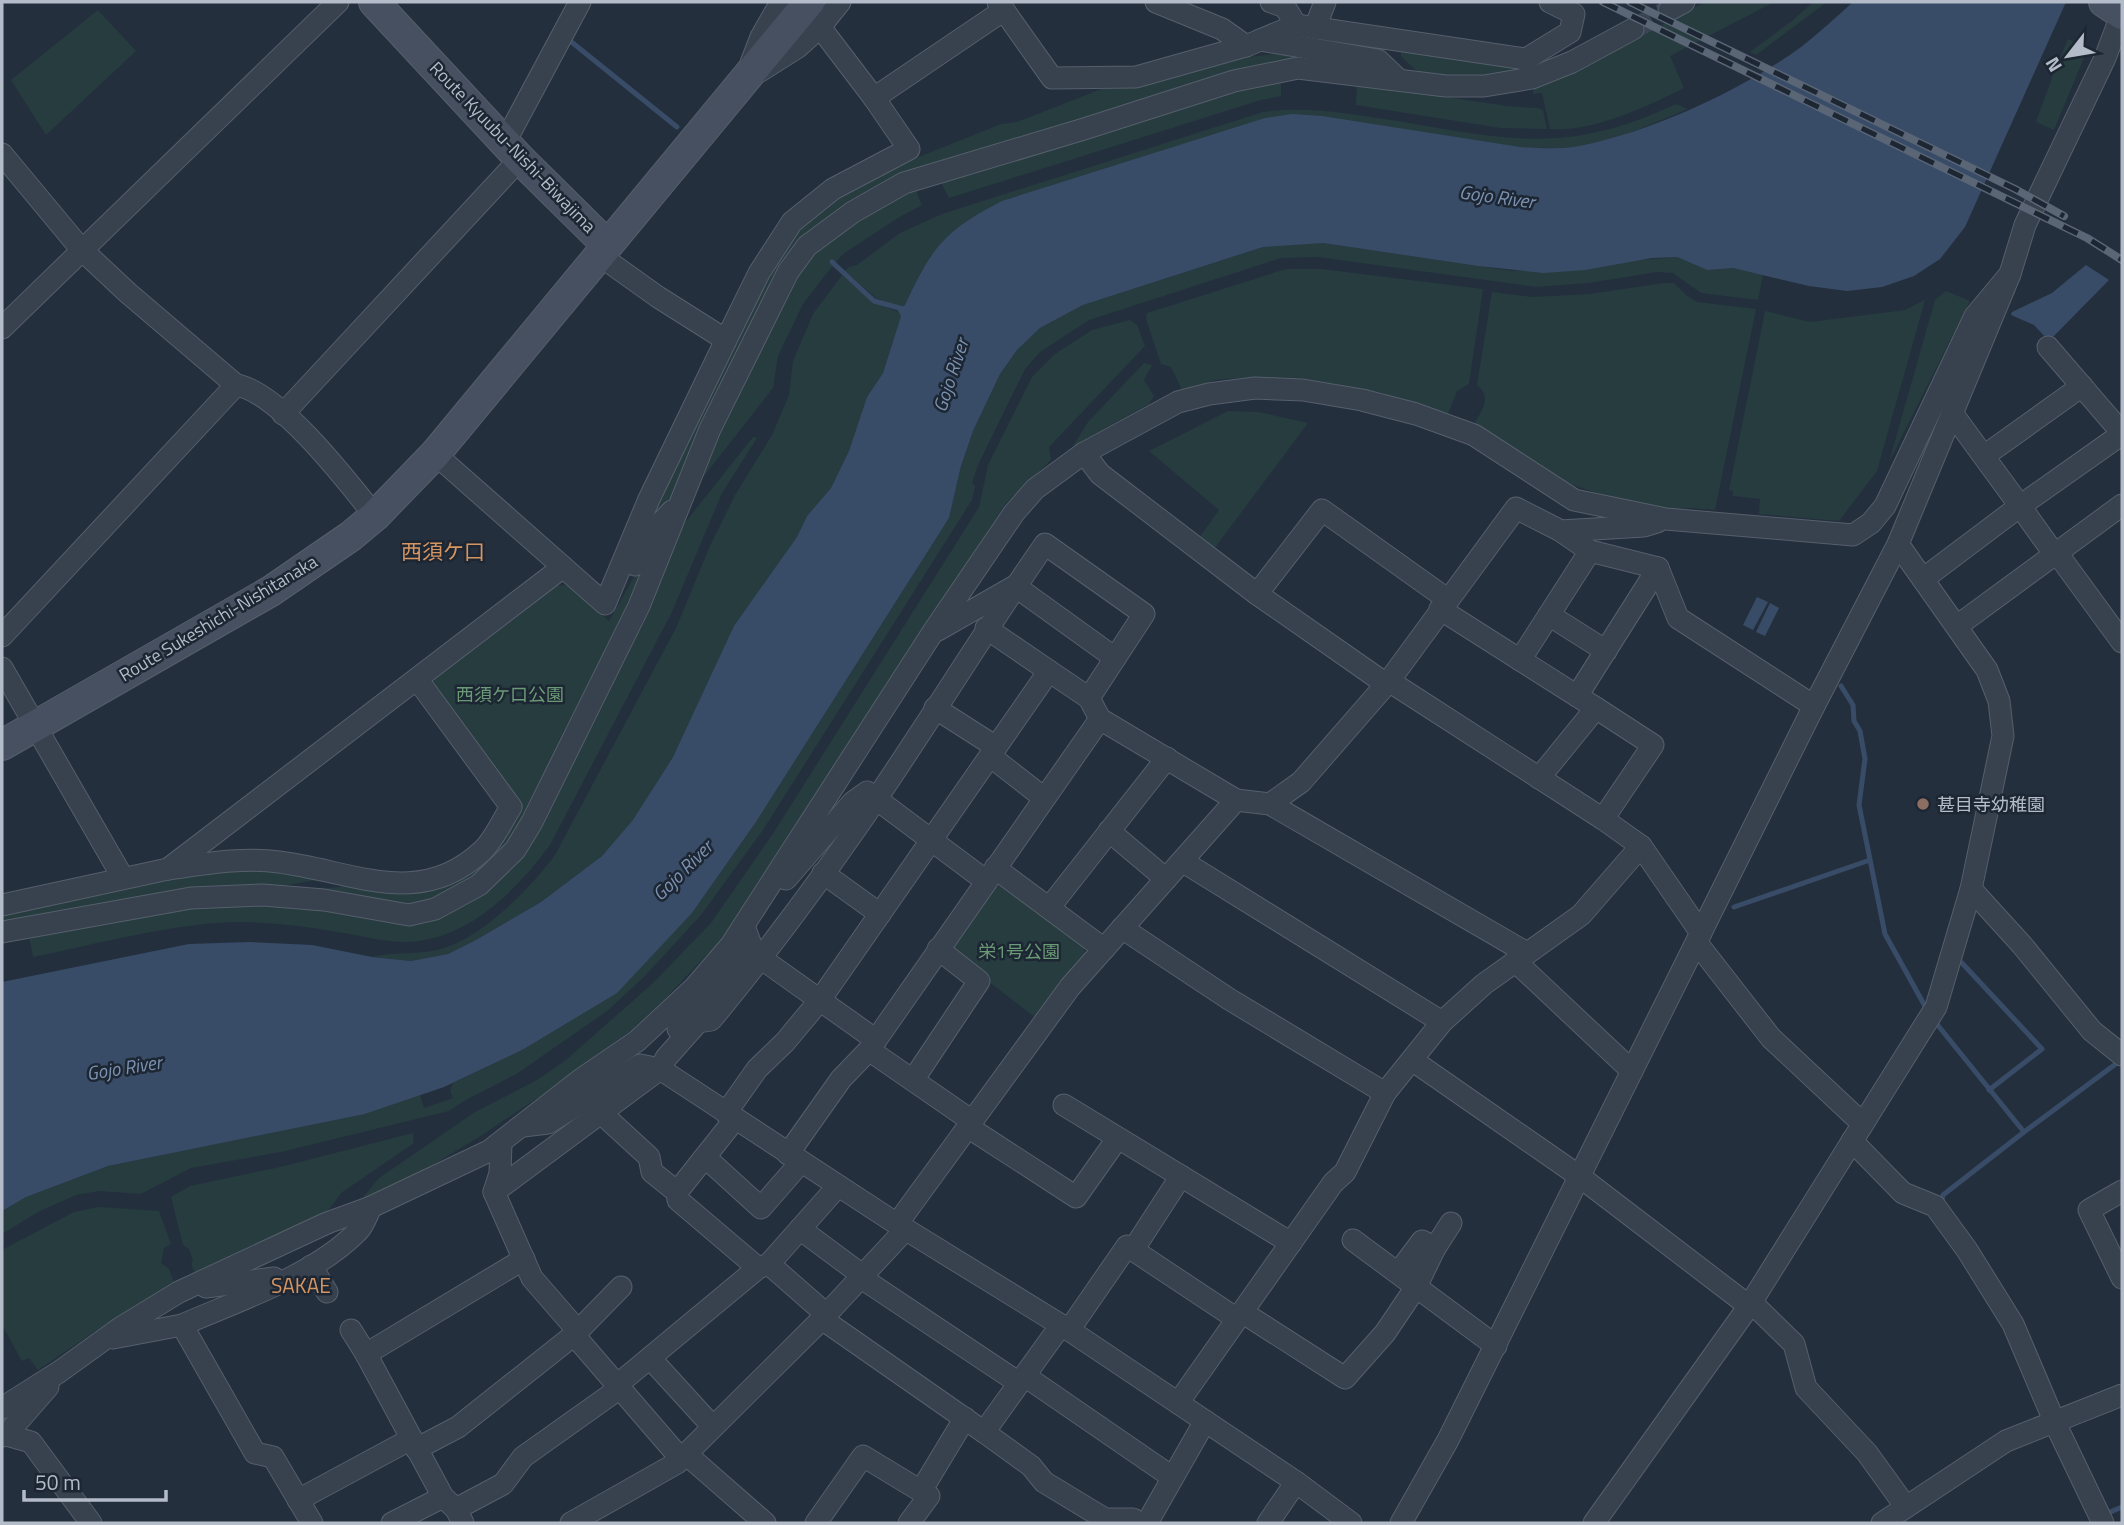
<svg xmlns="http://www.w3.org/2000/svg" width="2124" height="1525" font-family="'Titillium Web','Noto Sans JP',sans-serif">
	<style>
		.green { fill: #263c3f }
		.water { fill: #394c67 }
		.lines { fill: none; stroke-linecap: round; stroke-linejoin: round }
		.stream { stroke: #394c67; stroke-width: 5 }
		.minor-tunnel { stroke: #3a4453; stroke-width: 21; stroke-dasharray: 21 10; stroke-linecap: butt }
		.minor-casing { stroke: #565f6c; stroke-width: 23 }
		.secondary-casing { stroke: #565f6c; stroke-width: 32 }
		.minor { stroke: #38414e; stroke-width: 21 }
		.secondary { stroke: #465061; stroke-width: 30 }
		.rail-casing { stroke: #5a6575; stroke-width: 8 }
		.rail { stroke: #1d2633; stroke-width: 5; stroke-dasharray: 16; stroke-linecap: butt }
		.education-dot { fill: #8d6e63; stroke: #1d2633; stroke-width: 2.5 }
		.labels { text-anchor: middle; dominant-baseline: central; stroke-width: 5; stroke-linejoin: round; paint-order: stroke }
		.street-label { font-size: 18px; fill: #b4bcc9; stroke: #1d2633 }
		.park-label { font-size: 18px; fill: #6b9a76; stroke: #1d2633 }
		.poi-label { font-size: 18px; fill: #b4bcc9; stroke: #1d2633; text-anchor: start }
		.water-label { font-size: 19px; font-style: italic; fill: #7c92b1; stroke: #1d2633 }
		.quarter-label { font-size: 21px; fill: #d59563; stroke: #1d2633 }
	</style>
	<rect width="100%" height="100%" fill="#242f3e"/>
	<!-- green -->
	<g class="green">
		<path d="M1705 2H1774L1670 56 1684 88C1649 106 1590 133 1550 129L1542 93 1533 94V86L1557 80Z"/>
		<polygon points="1813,2 1827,2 1756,55 1750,52 1793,20"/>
		<polygon points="98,10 136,51 46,135 11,80"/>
		<polygon points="2068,39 2088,48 2054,130 2036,122 2054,72"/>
		<path d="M1401 51 1525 69C1498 75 1442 87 1417 71 1412 67 1406 61 1401 56Z"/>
		<polygon points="1282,53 1298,60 934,169 801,242 674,497 646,529 769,271 797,228 833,196 896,166 1001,124 1017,122 1114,84 1139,87 1225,60"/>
		<polygon points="1281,77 1281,96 1261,100 949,198 940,181"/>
		<polygon points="1357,83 1506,106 1538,108 1543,110 1547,129 1500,128 1356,105"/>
		<path d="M1676 104 1688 109C1653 123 1617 141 1580 146 1560 149 1540 148 1520 147L922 270 905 305 899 307 876 298 845 271 849 267 857 265 900 233 942 214 1263 112C1305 106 1344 113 1385 119 1438 127 1500 142 1554 138 1597 136 1637 122 1676 104Z"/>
		<polygon points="915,188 922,205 898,218 843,254 826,274 803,304 778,356 773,388 690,494 786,292 807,263 835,233"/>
		<polygon points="1296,243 1323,243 1512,271 1677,257 1707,270 1733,268 1763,275 1758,300 1701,293 1673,273 1657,272 1589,283 1536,287 1318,257 1281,258 1089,320 1040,352 1025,369 978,465 972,483 975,486 972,500 763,830 701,915 644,977 607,1011 518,1073 464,1101 449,1111 281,1152 191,1168 141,1194 99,1191 76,1195 38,1212 2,1234 2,1211 25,1197 108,1166 365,1114 420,1095 424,1108 453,1098 450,1091 453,1083 522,1050 692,913 756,822 949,518 961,466 973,431 1000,374 1017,350 1040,328 1083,305 1263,247"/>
		<polygon points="1286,269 1321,269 1483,289 1469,384 1457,391 1447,416 1383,393 1301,378 1253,377 1216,380 1182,390 1171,367 1161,364 1146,319 1147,313"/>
		<path d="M842 275 874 303 899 312 901 316 883 373 867 397 849 451 831 488 807 516 797 537 703 694 673 757 633 821 602 856 541 902 476 940 448 954 411 961 372 957C396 951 423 956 447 947 487 933 530 888 555 855L676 628 709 548 735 495 772 435 789 395 793 361 813 314Z"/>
		<path d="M1664 283H1674L1686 295 1697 302 1756 309 1715 510 1690 508 1666 510 1618 500 1561 481 1473 425C1481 412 1493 397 1477 385L1492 292 1533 297 1589 294Z"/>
		<polygon points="1946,291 1970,301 1889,462 1935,300"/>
		<polygon points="1925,300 1877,471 1839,521 1759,514 1760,499 1733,496 1733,491 1729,490 1765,311 1810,322 1905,310"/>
		<polygon points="1130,320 1137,325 1145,346 1049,447 1051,460 1006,503 879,697 749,903 718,943 664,1000 630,1031 545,1093 479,1137 421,1172 359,1202 379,1178 475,1112 537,1080 566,1060 653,983 711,923 774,832 979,507 988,465 1032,377 1055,354 1092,330"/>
		<polygon points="1144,363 1152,365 1144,380 1154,396 1149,404 1073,446 1088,422"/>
		<polygon points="1228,411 1259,412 1308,423 1211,553 1196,542 1219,510 1149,451"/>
		<path d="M753 437 757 438 722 493 672 612 550 845C516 891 467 941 405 942 383 942 359 935 337 932 306 926 274 923 242 922 177 922 98 944 33 957L29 936 186 907 256 902 311 906 408 922 517 857 676 534Z"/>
		<polygon points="667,522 529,817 505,849 474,878 445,897 409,907 303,891 356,885 392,892 502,839 521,809 432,689 434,677 554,586 567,585 609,621 661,529"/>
		<polygon points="251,869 338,876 260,890 2,926 2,910 162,880"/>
		<polygon points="1003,886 1084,947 1085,956 1036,1018 954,955 952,946 992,887"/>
		<polygon points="413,1133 414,1143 341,1193 325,1215 196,1275 191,1264 193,1260 189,1249 183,1245 171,1197 190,1186 280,1167"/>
		<polygon points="99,1207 159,1211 171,1244 164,1248 161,1263 169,1269 175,1285 103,1326 38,1370 29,1358 22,1361 2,1325 2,1250 74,1212"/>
	</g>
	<!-- water -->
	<g class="water">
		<path d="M1853 2H2066L1965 227 1940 259 1914 276 1882 287 1847 291 1809 286 1733 268 1707 270 1677 257 1652 258 1585 270 1544 273 1478 266 1323 243 1263 247 1083 305 1040 328 1017 350 1000 374 973 431 961 466 949 518 756 822 692 913 617 993 522 1050 444 1087 365 1114 108 1166 26 1197 2 1211V982L189 944 250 942 312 945 372 957 411 961 448 954 476 940 541 902 602 856 633 820 673 757 734 626 797 537 807 516 831 488 849 451 867 397 883 373 901 316 897 309 905 305C932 247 944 231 1002 201L1265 118 1292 114 1322 116 1520 147C1541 148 1563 150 1584 145 1653 131 1744 89 1801 47 1819 33 1836 17 1853 2Z"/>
		<polygon points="2086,265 2109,280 2049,341 2034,325 2011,315 2012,312 2052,293"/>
		<polygon points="1757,597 1768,602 1753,630 1743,625"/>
		<polygon points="1770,603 1779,608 1765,636 1756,632"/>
	</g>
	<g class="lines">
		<!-- stream -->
		<g class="stream">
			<polyline points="569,40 677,127"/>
			<polyline points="832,262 874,301 903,309"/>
			<polyline points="1841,686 1853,705 1854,721 1860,731 1865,759 1859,805 1885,934 1926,1008"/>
			<polyline points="1734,907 1870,860"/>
			<polyline points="1962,963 2042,1049 1989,1090"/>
			<polyline points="1936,1023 2024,1132 2117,1063"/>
			<polyline points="1942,1200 1943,1195 2024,1132"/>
			<polyline points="2108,1513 2122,1507"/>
		</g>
		<!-- minor-tunnel -->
		<polyline class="minor-tunnel" points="1633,29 1669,10"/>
		<defs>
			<g id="minor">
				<polyline points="998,2 1052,78 1136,77 1246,46 1296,25 1526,59 1570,32 1574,14 1550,2"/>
				<polyline points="1156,2 1222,29 1246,46"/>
				<polyline points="1271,2 1285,7 1296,25"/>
				<polyline points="1669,10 1684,2"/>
				<polyline points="820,27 840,2"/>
				<polyline points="1315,28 1325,2"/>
				<polyline points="1260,40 1378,60 1399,80"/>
				<polyline points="751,63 761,37 781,2"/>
				<polyline points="874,98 1004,10"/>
				<polyline points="505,142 580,2"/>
				<path d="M2 154 81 249 128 293 236 385C278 391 348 482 375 516"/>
				<polyline points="599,255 658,297 726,340"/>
				<polyline points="2,328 338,2"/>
				<polyline points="2048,347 2122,433"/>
				<polyline points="1952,413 2020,506 2122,434"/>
				<polyline points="283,414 520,159"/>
				<polyline points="1084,453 1100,474 1257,594 1386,684"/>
				<polyline points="435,454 605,604 649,499 726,340 759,273 792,222 833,189 909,149 874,98 820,27 798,47 760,71"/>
				<polyline points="1984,456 2082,386"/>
				<polyline points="1561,531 1644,526 1657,522"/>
				<polyline points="2057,553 2122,642"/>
				<polyline points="635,565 652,532 672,511"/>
				<polyline points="1658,568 1678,618 1814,706"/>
				<polyline points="1923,579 2020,506 2055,555"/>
				<polyline points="1257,594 1322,510 1447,599"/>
				<polyline points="1440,609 1596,708"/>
				<polyline points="1549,615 1606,651"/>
				<polyline points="1957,626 2122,505"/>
				<polyline points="986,628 1049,671"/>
				<polyline points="938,630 1015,586 1115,658"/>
				<polyline points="2,636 236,385"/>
				<polyline points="1520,660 1590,551"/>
				<polyline points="2,668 123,878"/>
				<polyline points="1389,681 1603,819 1641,846 1701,933"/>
				<polyline points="1577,696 1658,568"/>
				<polyline points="935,708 996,747"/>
				<polyline points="990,756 1044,798"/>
				<polyline points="1539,778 1596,708 1653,745 1603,819"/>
				<polyline points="1270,804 1301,782 1389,681 1516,508 1561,531 1590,551 1658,568"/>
				<polyline points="1109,831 1166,879"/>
				<polyline points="1182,861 1442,1022"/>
				<polyline points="995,868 1104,949"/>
				<path d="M168 869C205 864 242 857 279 862 352 871 419 910 482 851 494 840 502 821 511 807L417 679"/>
				<polyline points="823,873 880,914"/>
				<polyline points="786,879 853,802 867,792 986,881"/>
				<polyline points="1971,889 2022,945 2092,1031 2122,1055"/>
				<polyline points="2,905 168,869 563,567"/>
				<polyline points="1049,908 1167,758"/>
				<polyline points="1122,928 1229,999 1385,1093"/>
				<polyline points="2,932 191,898 263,895 324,900 409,915 435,909 479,885 515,850 532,822 639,606 710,429 788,272 807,246 853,212 904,183 1084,129 1234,81 1298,68 1446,86 1484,86 1532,78 1572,62 1633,29"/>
				<polyline points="1697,943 1771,1038 1863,1124"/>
				<polyline points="762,959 876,1040"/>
				<polyline points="1515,961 1632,1071"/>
				<polyline points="678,1029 751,945 744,926"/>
				<polyline points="869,1050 972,1121"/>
				<polyline points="1412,1060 1579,1176 1749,1306"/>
				<polyline points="913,1080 979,981 938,949"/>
				<polyline points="1064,1105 1291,1243"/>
				<polyline points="601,1113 649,1157 652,1172 677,1192"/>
				<polyline points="726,1113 757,1069 785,1042 820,1000 1049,671 1089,698 1100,719 1236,800 1270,804 1527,953"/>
				<polyline points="735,1119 677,1192 678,1200 758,1268"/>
				<polyline points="523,1126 548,1123 640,1065 660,1069 897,1224 1069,1330 1296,1482 1351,1523"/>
				<polyline points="968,1127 1076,1197 1117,1139"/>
				<polyline points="1852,1141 1903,1193 1935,1206 1967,1250 2013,1324 2055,1423 2103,1523"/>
				<polyline points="501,1143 500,1173 494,1192 532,1278 578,1331"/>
				<polyline points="788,1154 841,1079 869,1050 1100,719"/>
				<polyline points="705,1157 761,1208 801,1162"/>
				<polyline points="2122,1191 2089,1210 2122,1278"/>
				<path d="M494 1192 660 1069 666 1058 698 1022 711 1020C770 949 825 874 877 798 934 714 987 627 1045 544L1144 614 1089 698"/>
				<polyline points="897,1224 1070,987 1236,800"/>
				<polyline points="800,1229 862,1275"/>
				<polyline points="1353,1240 1496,1346"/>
				<polyline points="1133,1250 1181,1176"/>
				<polyline points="769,1264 826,1314"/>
				<polyline points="311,1266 327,1292"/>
				<polyline points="1398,1273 1422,1241 1435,1248"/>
				<polyline points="860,1277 1019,1383"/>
				<polyline points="206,1287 274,1278"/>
				<polyline points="1751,1302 1794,1344 1806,1388 1867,1453 1906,1507"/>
				<polyline points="1242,1312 1345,1378 1385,1333 1416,1287 1435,1248 1451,1223"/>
				<polyline points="822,1319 984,1432 1061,1325"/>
				<path d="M182 1325C239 1300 314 1276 358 1231 364 1225 367 1215 371 1207"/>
				<polyline points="351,1330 366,1354 443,1497 456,1509 463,1523"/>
				<polyline points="1069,1330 1127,1246 1237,1319"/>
				<polyline points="574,1335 681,1459"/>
				<polyline points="113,1338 182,1325 255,1453 273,1457 312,1523"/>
				<polyline points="366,1354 524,1259"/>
				<polyline points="650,1358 713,1427"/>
				<polyline points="1025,1376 1172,1477"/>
				<polyline points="617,1385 758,1268 769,1264 838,1186"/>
				<polyline points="1178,1403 1333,1183 1345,1172 1385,1093 1442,1022 1484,984 1581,915 1641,846"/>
				<polyline points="2,1408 59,1372 120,1328 179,1292 327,1223 371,1207 489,1151 580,1080 637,1041 694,988 731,945 933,632 1014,513 1035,489 1084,453 1178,402 1209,394 1255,388 1303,390 1362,400 1416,414 1474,435 1574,500 1666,519 1853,535 1871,523 1885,506 1975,316 2010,274"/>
				<polyline points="984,1432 1031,1466 1044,1482 1105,1519 1133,1519 1140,1523"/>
				<polyline points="6,1435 31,1442 91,1523"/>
				<polyline points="2,1436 6,1435 48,1387"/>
				<polyline points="416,1449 458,1427 574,1335 621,1287"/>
				<polyline points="686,1454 765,1523"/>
				<polyline points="921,1491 965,1418"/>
				<polyline points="298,1500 411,1439"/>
				<polyline points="456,1509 503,1484 523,1457 620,1388"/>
				<polyline points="392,1523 443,1497"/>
				<polyline points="571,1523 677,1463 822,1319 905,1230"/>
				<polyline points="816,1523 863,1456 929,1496 909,1523"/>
				<polyline points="1147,1523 1205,1421"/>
				<polyline points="1268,1523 1296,1482"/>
				<polyline points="1401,1523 1448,1440 1814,706 1898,544 2010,274 2025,225 2105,58 2122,13"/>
				<polyline points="1594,1523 1749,1306 1936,1007 1971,889 2003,736 1999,701 1987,670 1898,544"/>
				<polyline points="1882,1523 2006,1441 2122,1395"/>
			</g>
			<g id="secondary">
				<polyline points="374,2 520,159 607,245"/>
				<polyline points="2104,2 2122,14"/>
				<polyline points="2,745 271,591 351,536 375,516 435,454 809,2"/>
			</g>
		</defs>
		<!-- minor casing -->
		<use href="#minor" class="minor-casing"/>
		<!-- secondary casing -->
		<use href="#secondary" class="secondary-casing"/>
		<!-- minor -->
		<use href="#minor" class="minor"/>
		<!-- secondary -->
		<use href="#secondary" class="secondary"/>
		<defs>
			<g id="rail">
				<polyline points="1603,2 2087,238 2122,260"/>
				<polyline points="1630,2 2015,189 2064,216"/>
			</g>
		</defs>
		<!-- rail casing -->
		<use href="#rail" class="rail-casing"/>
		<!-- rail -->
		<use href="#rail" class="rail"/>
	</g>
	<!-- markers -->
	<circle class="education-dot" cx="1923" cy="804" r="7"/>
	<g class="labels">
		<!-- street labels -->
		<g class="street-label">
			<text transform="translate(513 147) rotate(46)">Route Kyuubu-Nishi-Biwajima</text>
			<text transform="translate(218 618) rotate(-31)">Route Sukeshichi-Nishitanaka</text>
		</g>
		<!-- park labels -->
		<g class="park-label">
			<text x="510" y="694">西須ケ口公園</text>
			<text x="1019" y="951">栄1号公園</text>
		</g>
		<!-- poi labels -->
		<g class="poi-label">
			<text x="1937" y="804">甚目寺幼稚園</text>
		</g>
		<!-- water labels -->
		<g class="water-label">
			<text transform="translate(1497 196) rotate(8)">Gojo River</text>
			<text transform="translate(950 375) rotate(-72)">Gojo River</text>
			<text transform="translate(682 870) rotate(-45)">Gojo River</text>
			<text transform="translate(124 1067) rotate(-9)">Gojo River</text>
		</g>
		<!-- quarter labels -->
		<g class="quarter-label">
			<text x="443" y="551">西須ケ口</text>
			<text x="301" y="1285">SAKAE</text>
		</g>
	</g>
	<!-- border -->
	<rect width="2124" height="1525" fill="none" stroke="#b4bcc9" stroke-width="7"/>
	<!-- north arrow -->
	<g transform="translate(2068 56) rotate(239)" stroke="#1d2633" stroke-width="5" paint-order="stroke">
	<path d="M0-5L12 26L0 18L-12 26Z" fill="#b4bcc9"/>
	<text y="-10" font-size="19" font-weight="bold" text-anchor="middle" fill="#b4bcc9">N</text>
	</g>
	<!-- scale -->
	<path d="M24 1490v10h142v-10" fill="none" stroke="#b4bcc9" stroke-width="3.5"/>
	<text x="35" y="1490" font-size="21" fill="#b4bcc9" stroke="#1d2633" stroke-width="5" paint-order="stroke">50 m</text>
</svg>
